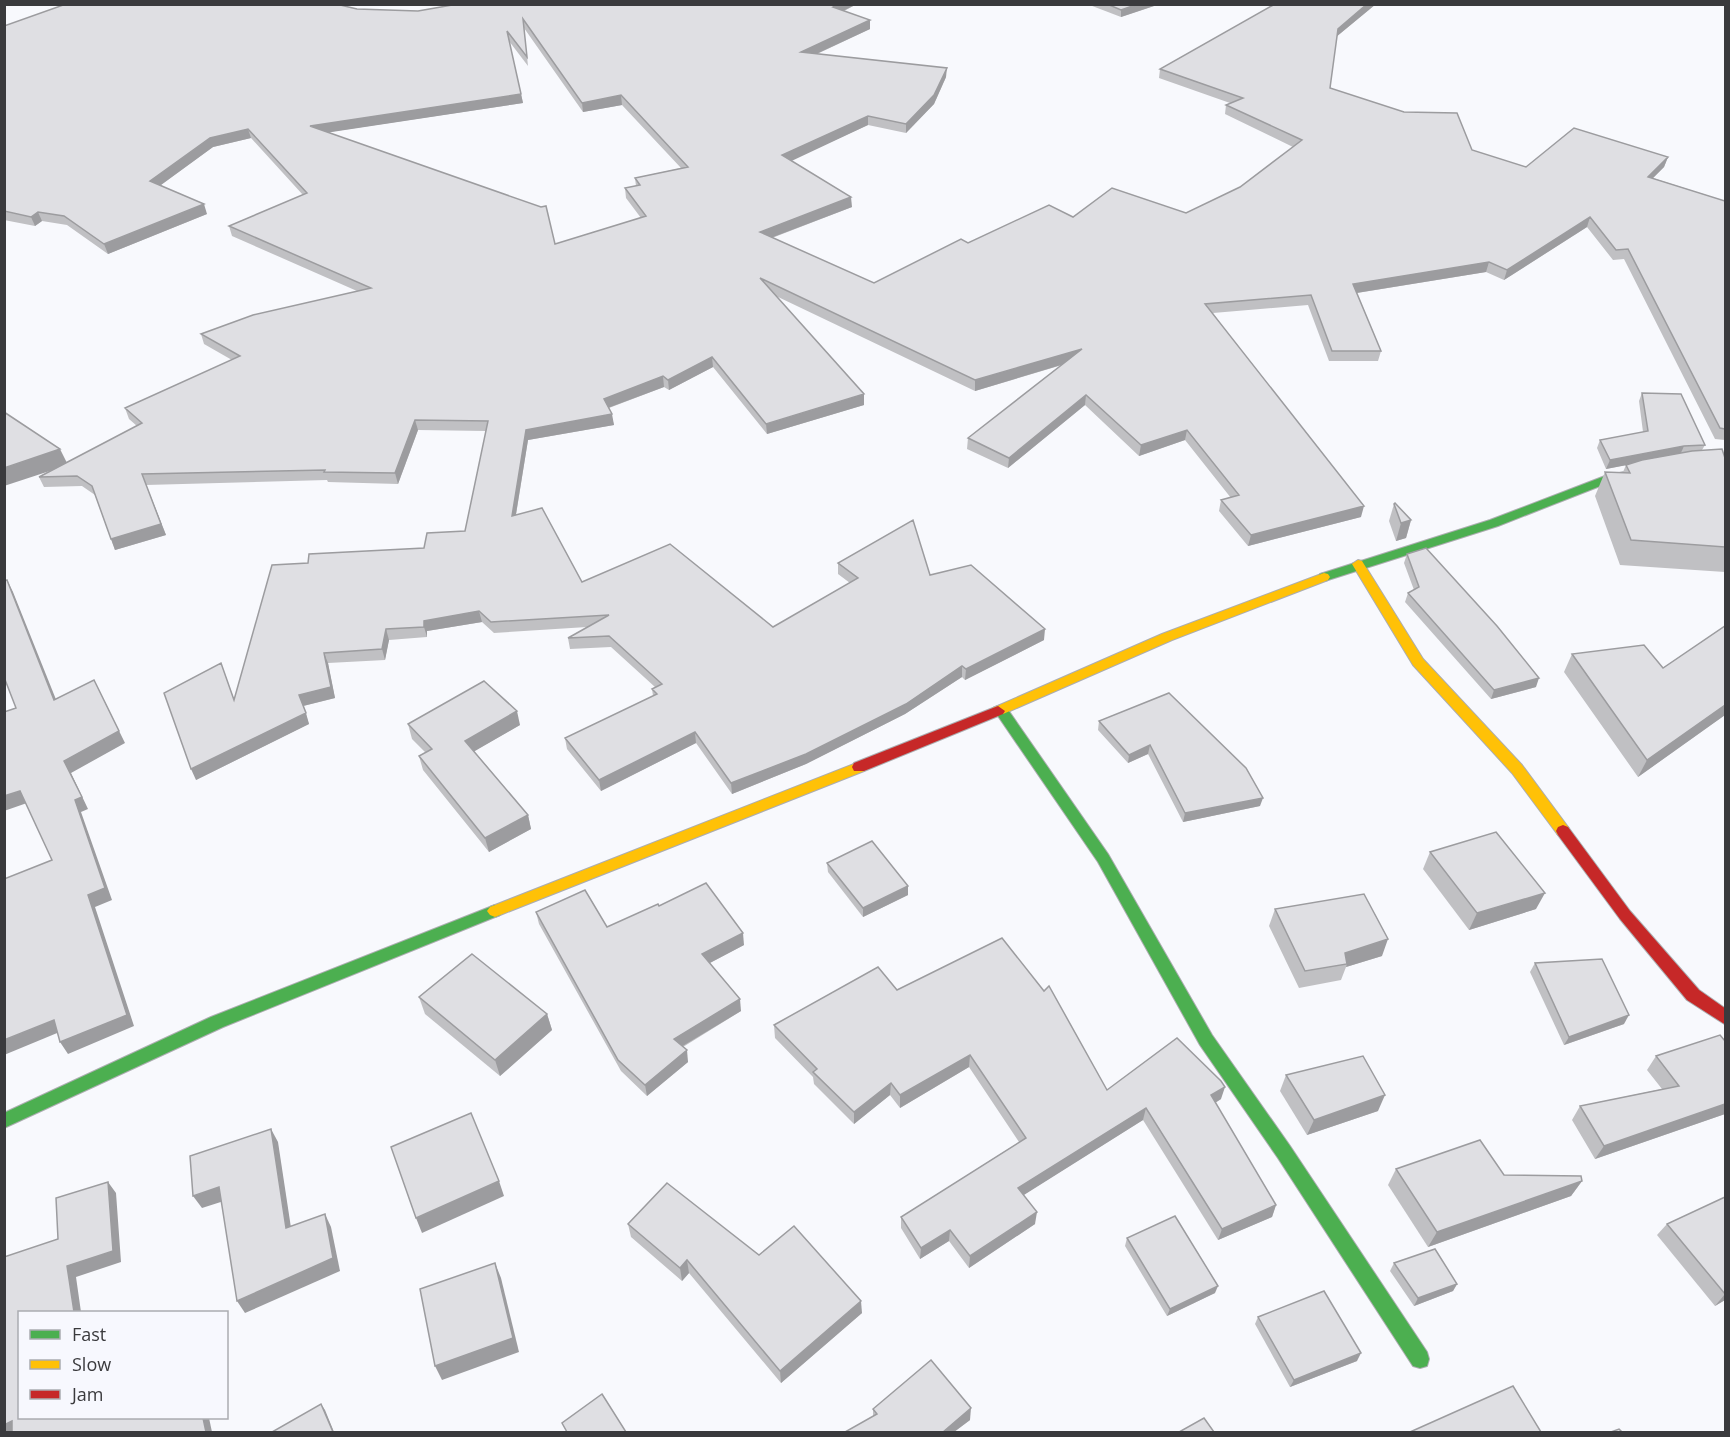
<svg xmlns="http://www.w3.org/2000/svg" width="1730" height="1437" font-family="'Open Sans',sans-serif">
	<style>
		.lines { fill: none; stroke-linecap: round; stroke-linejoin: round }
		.fast-casing { stroke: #acadb0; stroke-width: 2 }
		.slow-casing { stroke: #acadb0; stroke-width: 2 }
		.jam-casing { stroke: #acadb0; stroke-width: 2 }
		.fast { fill: #4caf50; fill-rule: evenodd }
		.slow { fill: #ffc107; fill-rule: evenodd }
		.jam { fill: #c62828; fill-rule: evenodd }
		.wall { fill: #c0c0c3; fill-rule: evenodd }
		.shaded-wall { fill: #9c9c9f }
		.building { fill: #dfdfe3; stroke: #9c9c9f; stroke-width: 1.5; fill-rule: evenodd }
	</style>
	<rect width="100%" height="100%" fill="#f8f9fd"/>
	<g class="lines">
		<defs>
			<g id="fast">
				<polygon points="1726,460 1726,466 1663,471 1613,481 1498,526 1328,580 1324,581 1318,577 1320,574 1490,520 1605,476 1663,464"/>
				<polygon points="1001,705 1006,707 1108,854 1212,1035 1290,1146 1427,1352 1429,1359 1427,1366 1420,1368 1413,1366 1278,1158 1200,1045 1098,862 996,713 994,710 996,707"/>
				<polygon points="495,905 500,907 503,911 500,915 223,1027 4,1128 4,1113 211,1017"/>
			</g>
			<g id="slow">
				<polygon points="1358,560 1362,561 1423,659 1522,765 1568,827 1570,831 1568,835 1558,835 1512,773 1413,665 1352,564"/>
				<polygon points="1324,573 1328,574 1330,577 1328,580 1172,640 1003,714 993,714 991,711 993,708 1162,634"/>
				<polygon points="859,762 864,763 866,767 864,771 500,915 495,917 490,915 487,911 490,907"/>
			</g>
			<g id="jam">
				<polygon points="998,706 1005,711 1003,714 864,771 854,771 852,767 854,763"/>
				<polygon points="1563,825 1568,827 1630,911 1699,990 1726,1009 1726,1025 1687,1000 1620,919 1558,835 1556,831 1558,827"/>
			</g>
		</defs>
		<!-- fast casing -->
		<use href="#fast" class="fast-casing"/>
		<!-- slow casing -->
		<use href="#slow" class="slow-casing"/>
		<!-- jam casing -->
		<use href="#jam" class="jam-casing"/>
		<!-- fast -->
		<use href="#fast" class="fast"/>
		<!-- slow -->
		<use href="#slow" class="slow"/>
		<!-- jam -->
		<use href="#jam" class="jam"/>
	</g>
	<!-- wall -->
	<g class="wall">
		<path d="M458 4H857L844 11 870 20V29L817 54 946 77 934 104 906 133 868 125 791 160 852 207 772 238 874 283 968 243 1073 217 1186 213 1240 187 1293 147 1225 114 1226 105 1230 103 1159 78 1160 69 1275 4H1376L1336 37 1330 88 1472 150 1526 167 1668 157 1664 167 1653 178 1725 201V440L1715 439 1624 259 1613 260 1587 227 1504 280 1486 272 1357 293 1381 351 1378 361H1329L1308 305 1213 313 1361 517 1248 546 1219 511 1221 500 1231 498 1185 440 1139 456 1085 405 1008 468 967 449 968 438 1062 365 975 391 776 296 864 405 767 434 713 367 669 390 664 387 609 408 614 425 528 440 516 515 582 582 773 627 850 583 838 574V563L930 575 1044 640 965 680 962 677 905 714 806 764 732 794 696 743 601 791 567 749 565 738 653 696 652 689 655 687 611 647 570 649 568 638 587 627 494 633 482 622 427 631V637L389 640 385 660 328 663 335 698 303 706 309 724 196 780 221 663 234 699 308 563 424 548 465 531 486 431 418 430 398 484 328 482 327 480 146 485 166 535 115 550 95 495 82 486 44 487 39 477 137 426 129 419 125 408 232 360 204 344 201 334 357 291 232 236 229 226 303 195 251 138 213 147 161 185 207 214 108 254 67 225 42 221 35 226 4 220V26L357 9 418 11ZM524 28 583 112 622 105 681 168 635 178 636 186 625 188 626 198 641 218 555 244 329 132 523 103 509 41 528 66Z"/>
		<polygon points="1087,4 1160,4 1121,17"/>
		<polygon points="1642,393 1705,445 1702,450 1725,458 1725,572 1620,565 1595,496 1605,472 1623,472 1626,465 1606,469 1597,448 1600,440 1643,432 1639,401"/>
		<polygon points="1394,504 1411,520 1406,538 1396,541 1389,521"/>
		<polygon points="1407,554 1536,687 1491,699 1405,602 1408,593 1414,590 1404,563"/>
		<polygon points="1725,626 1725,715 1638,777 1564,672 1572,654 1663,668"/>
		<polygon points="1169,693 1260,806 1183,822 1148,754 1128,763 1098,730 1099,721"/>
		<polygon points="408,724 520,725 474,751 528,815 531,829 489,852 423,770 419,756 426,753 412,739"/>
		<polygon points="1430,852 1536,909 1469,930 1423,869"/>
		<polygon points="827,863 908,895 863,917 828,872"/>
		<polygon points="659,906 744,945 710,963 741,1011 683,1047 688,1062 647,1096 621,1071 539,924 536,912 607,927"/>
		<polygon points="1275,909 1382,956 1346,967 1341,980 1299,988 1269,926"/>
		<polygon points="1535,963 1624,1024 1564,1045 1530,972"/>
		<polygon points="897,990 1107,1090 1221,1099 1215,1103 1276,1205 1272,1217 1218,1240 1143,1120 1023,1195 1035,1224 969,1268 949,1241 920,1259 901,1228 901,1217 1019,1142 969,1067 900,1108 890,1095 854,1124 814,1084 813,1077 775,1038 774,1025"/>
		<polygon points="419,997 547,1014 552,1030 500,1076 425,1014"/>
		<polygon points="1725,1041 1725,1114 1595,1159 1572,1120 1580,1106 1662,1089 1647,1070 1656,1056"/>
		<polygon points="1286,1075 1378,1111 1307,1135 1280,1091"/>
		<polygon points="1396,1169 1504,1175 1582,1181 1571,1196 1428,1247 1388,1185"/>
		<polygon points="1725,1197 1725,1300 1715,1306 1657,1235 1667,1224"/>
		<polygon points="628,1224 759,1255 862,1313 781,1383 689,1273 682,1281 631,1237"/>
		<polygon points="1127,1238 1215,1293 1167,1316 1125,1246"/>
		<polygon points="1394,1263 1457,1284 1453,1291 1414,1306 1390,1271"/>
		<polygon points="1258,1317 1357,1361 1290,1387 1255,1324"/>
		<polygon points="873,1409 970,1420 954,1432 845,1432 873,1417"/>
	</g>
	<!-- shaded-wall -->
	<g class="shaded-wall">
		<polygon points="838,4 857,4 833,16 833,7"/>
		<polygon points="1138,4 1160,4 1121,17 1121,10"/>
		<polygon points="1367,4 1376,4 1336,37 1338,29"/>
		<polygon points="870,20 870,29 801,61 801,52"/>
		<polygon points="947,68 946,77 934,104 906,133 906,124"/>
		<polygon points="521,94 523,103 312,135 310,126"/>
		<polygon points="621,95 622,105 583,112 582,103"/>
		<polygon points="868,116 868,125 783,165 782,155"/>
		<polygon points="248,129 251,138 213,147 154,190 150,181 210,138"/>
		<polygon points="1668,157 1664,167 1645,186 1648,177"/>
		<polygon points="851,197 852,207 760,242 760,232"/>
		<polygon points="204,204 207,214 108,254 104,244"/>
		<polygon points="38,212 42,221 35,226 31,217"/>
		<polygon points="1590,217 1587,227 1504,280 1507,270"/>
		<polygon points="1489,262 1486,272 1350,294 1353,284"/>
		<polygon points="1082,349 1081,359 975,391 975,380"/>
		<polygon points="712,357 713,367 669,390 668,380"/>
		<polygon points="663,376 664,387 605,409 604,399"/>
		<polygon points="864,394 864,405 767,434 766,424"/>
		<polygon points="1086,395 1085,405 1008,468 1009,458"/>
		<polygon points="612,414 614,425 528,440 514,526 512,516 526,430"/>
		<polygon points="415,420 418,430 398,484 395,473"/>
		<polygon points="1187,430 1185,440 1139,456 1141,445"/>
		<polygon points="1684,446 1680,455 1606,469 1610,460"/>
		<polygon points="60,449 68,465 4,486 4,468"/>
		<polygon points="142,474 166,535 115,550 111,539"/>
		<polygon points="1364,506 1361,517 1248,546 1251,535"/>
		<polygon points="1411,520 1406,538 1396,541 1401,523"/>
		<polygon points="7,580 13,592 61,712 54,700"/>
		<polygon points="479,611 482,622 427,631 427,637 424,627 424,621"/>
		<polygon points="386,629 389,640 385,660 382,649"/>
		<polygon points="1045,629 1044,640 965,680 966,669"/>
		<polygon points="324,653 328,663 335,698 303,706 299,695"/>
		<polygon points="962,666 962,677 905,714 806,764 732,794 731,783"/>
		<polygon points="1539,678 1536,687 1491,699 1494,690"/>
		<polygon points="94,680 125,743 71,773 88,809 81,812 112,900 95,907 134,1026 68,1054 60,1042 88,895 75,800 64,761"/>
		<polygon points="1725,705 1725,715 1638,777 1647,760"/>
		<polygon points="517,711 520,725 468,755 465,741"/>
		<polygon points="306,713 309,724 196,780 191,769"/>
		<polygon points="695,732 696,743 601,791 599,780"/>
		<polygon points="1150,745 1148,754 1128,763 1129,755"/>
		<polygon points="20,791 27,803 4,811 4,796"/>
		<polygon points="1263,798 1260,806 1183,822 1185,813"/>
		<polygon points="528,815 531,829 489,852 485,838"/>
		<polygon points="908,886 908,895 863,917 863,908"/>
		<polygon points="1545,893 1536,909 1469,930 1477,913"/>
		<polygon points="743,933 744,945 704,966 702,954"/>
		<polygon points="1388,939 1382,956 1346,967 1347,964 1345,953"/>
		<polygon points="740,999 741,1011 676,1050 674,1039"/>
		<polygon points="547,1014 552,1030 500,1076 495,1060"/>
		<polygon points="1629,1015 1624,1024 1564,1045 1569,1037"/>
		<polygon points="54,1020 62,1031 4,1055 4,1040"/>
		<polygon points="687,1050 688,1062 647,1096 645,1085"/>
		<polygon points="970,1055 969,1067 900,1108 900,1095"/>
		<polygon points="891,1083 890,1095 854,1124 854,1112"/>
		<polygon points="1225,1087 1221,1099 1207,1108 1211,1095"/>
		<polygon points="1385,1095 1378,1111 1307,1135 1314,1120"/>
		<polygon points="1725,1104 1725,1114 1595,1159 1604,1146"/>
		<polygon points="1146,1108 1143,1120 1016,1200 1018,1188"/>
		<polygon points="271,1129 278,1142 293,1241 286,1228"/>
		<polygon points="499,1181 504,1196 422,1233 416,1218"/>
		<polygon points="1582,1181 1571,1196 1428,1247 1437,1232"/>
		<polygon points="108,1182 116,1193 121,1262 76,1277 81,1312 74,1312 67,1266"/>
		<polygon points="219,1187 227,1200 202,1208 193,1196"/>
		<polygon points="1276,1205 1272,1217 1218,1240 1222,1229"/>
		<polygon points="1037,1212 1035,1224 969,1268 970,1256"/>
		<polygon points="325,1214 331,1227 340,1271 245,1313 237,1301"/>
		<polygon points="950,1230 949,1241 920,1259 921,1248"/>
		<polygon points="687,1260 689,1273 682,1281 680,1268"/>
		<polygon points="495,1263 501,1278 519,1352 442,1380 435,1366"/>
		<polygon points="1457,1284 1453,1291 1414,1306 1418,1298"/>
		<polygon points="1218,1286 1215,1293 1167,1316 1170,1309"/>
		<polygon points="1725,1294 1725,1300 1715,1306"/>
		<polygon points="861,1301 862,1313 781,1383 780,1371"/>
		<polygon points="1361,1353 1357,1361 1290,1387 1294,1380"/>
		<polygon points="321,1404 325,1410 334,1432 333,1432"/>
		<polygon points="971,1408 970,1420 954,1432 943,1432"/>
		<polygon points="203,1418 209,1418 212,1432 206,1432"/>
		<polygon points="12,1421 19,1432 4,1432 4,1425"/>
	</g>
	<!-- building -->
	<g class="building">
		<path d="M66 4H336L357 9 418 11 458 4H838L833 7 870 20 801 52 947 68 934 95 906 124 868 116 782 155 851 197 760 232 874 283 961 239 968 243 1049 205 1073 217 1112 188 1186 213 1240 187 1302 140 1226 105 1243 98 1160 69 1275 4H1367L1338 29 1330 88 1404 112 1457 113 1472 150 1526 167 1574 128 1668 157 1648 177 1725 201V429L1720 428 1628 249 1616 250 1590 217 1507 270 1489 262 1353 284 1381 351H1332L1311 295 1205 304 1364 506 1251 535 1221 500 1239 495 1187 430 1141 445 1086 395 1009 458 968 438 1082 349 975 380 760 278 864 394 766 424 712 357 668 380 663 376 604 399 612 414 526 430 512 516 542 508 582 582 670 544 773 627 858 578 838 563 913 520 930 575 971 565 1045 629 966 669 962 666 906 704 806 754 731 783 695 732 599 780 565 738 657 694 652 689 662 684 609 636 568 638 609 615 491 622 479 611 424 621V627L386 629 382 649 324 653 331 687 299 695 306 713 191 769 164 693 221 663 234 700 272 565 308 563 309 554 424 548 427 533 465 531 488 421 415 420 395 473 324 472 325 470 142 474 161 524 111 539 92 486 77 476 39 477 142 423 125 408 240 356 201 334 253 315 371 288 229 226 307 193 248 129 210 138 150 181 204 204 104 244 64 216 38 212 31 217 4 211V26ZM523 19 582 103 621 95 688 167 635 178 640 185 625 188 646 216 555 244 546 206 541 207 310 126 521 94 507 31 527 57Z"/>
		<polygon points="1107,4 1138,4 1121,10"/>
		<polygon points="1642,393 1681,394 1705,445 1684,446 1610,460 1600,440 1648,431"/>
		<polygon points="4,412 60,449 4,468"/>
		<polygon points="1722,449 1725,458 1725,547 1631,540 1605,472 1630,473 1626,465 1642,460 1692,451"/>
		<polygon points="1395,503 1411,520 1401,523 1394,504"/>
		<polygon points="1426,548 1497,626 1539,678 1494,690 1408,593 1419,587 1407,554"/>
		<polygon points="7,580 54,700 94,680 119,731 64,761 82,797 75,800 105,888 88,895 127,1015 60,1042 54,1020 4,1040 4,879 52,860 20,791 4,796 4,712 16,708 4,677 4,581"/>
		<polygon points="1725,626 1725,705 1647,760 1572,654 1644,645 1663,668"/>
		<polygon points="484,681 517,711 465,741 528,815 485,838 419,756 432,749 408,724"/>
		<polygon points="1169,693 1246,768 1263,798 1185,813 1150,745 1129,755 1099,721"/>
		<polygon points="1496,832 1545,893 1477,913 1430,852"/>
		<polygon points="872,841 908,886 863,908 827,863"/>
		<polygon points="706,883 743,933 702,954 740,999 674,1039 687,1050 645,1085 618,1060 536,912 585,890 607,927 658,904 659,906"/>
		<polygon points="1364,894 1388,939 1345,953 1347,964 1305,971 1275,909"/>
		<polygon points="1002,938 1044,991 1049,986 1107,1090 1177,1038 1221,1081 1225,1087 1211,1095 1276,1205 1222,1229 1146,1108 1018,1188 1037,1212 970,1256 950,1230 921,1248 901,1217 1026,1138 970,1055 900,1095 891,1083 854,1112 813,1072 817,1069 774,1025 878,967 897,990"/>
		<polygon points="472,954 547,1014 495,1060 419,997"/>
		<polygon points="1602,959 1629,1015 1569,1037 1535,963"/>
		<polygon points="1720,1035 1725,1041 1725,1104 1604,1146 1580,1106 1679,1086 1656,1056"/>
		<polygon points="1363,1056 1385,1095 1314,1120 1286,1075"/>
		<polygon points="471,1113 499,1181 416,1218 391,1147"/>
		<polygon points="271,1129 286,1228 325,1214 333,1258 237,1301 219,1187 193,1196 190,1156"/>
		<polygon points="1480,1140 1504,1175 1581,1176 1582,1181 1437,1232 1396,1169"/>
		<polygon points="108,1182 113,1251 67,1266 74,1312 20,1312 20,1418 203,1418 206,1432 12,1432 12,1421 4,1425 4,1257 58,1239 56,1198"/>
		<polygon points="667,1183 759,1255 794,1226 861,1301 780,1371 687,1260 680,1268 628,1224"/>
		<polygon points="1725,1197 1725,1294 1667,1224"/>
		<polygon points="1175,1216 1218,1286 1170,1309 1127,1238"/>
		<polygon points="1435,1249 1457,1284 1418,1298 1394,1263"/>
		<polygon points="495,1263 513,1338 435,1366 420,1289"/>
		<polygon points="1324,1291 1361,1353 1294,1380 1258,1317"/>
		<polygon points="931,1360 971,1408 943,1432 845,1432 877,1414 873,1409"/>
		<polygon points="1513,1386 1541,1432 1410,1432"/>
		<polygon points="602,1394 626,1432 567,1432 562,1423"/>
		<polygon points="321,1404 333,1432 272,1432"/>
		<polygon points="1204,1418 1214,1432 1179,1432"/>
		<polygon points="1619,1429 1622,1432 1611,1432"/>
	</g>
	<!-- border -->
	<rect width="1730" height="1437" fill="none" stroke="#3a3a3d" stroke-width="12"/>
	<!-- legend -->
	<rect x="18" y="1311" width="210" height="108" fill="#f7f8fe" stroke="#abacb1" stroke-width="1.5"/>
	<rect x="30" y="1330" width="30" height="9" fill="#4caf50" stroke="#abacb1" stroke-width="1.5"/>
	<text x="72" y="1341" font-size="18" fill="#3a3a3d">Fast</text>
	<rect x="30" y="1360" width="30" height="9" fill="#ffc107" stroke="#abacb1" stroke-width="1.5"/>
	<text x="72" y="1371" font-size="18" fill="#3a3a3d">Slow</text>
	<rect x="30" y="1390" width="30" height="9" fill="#c62828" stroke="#abacb1" stroke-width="1.5"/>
	<text x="72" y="1401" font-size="18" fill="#3a3a3d">Jam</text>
</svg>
